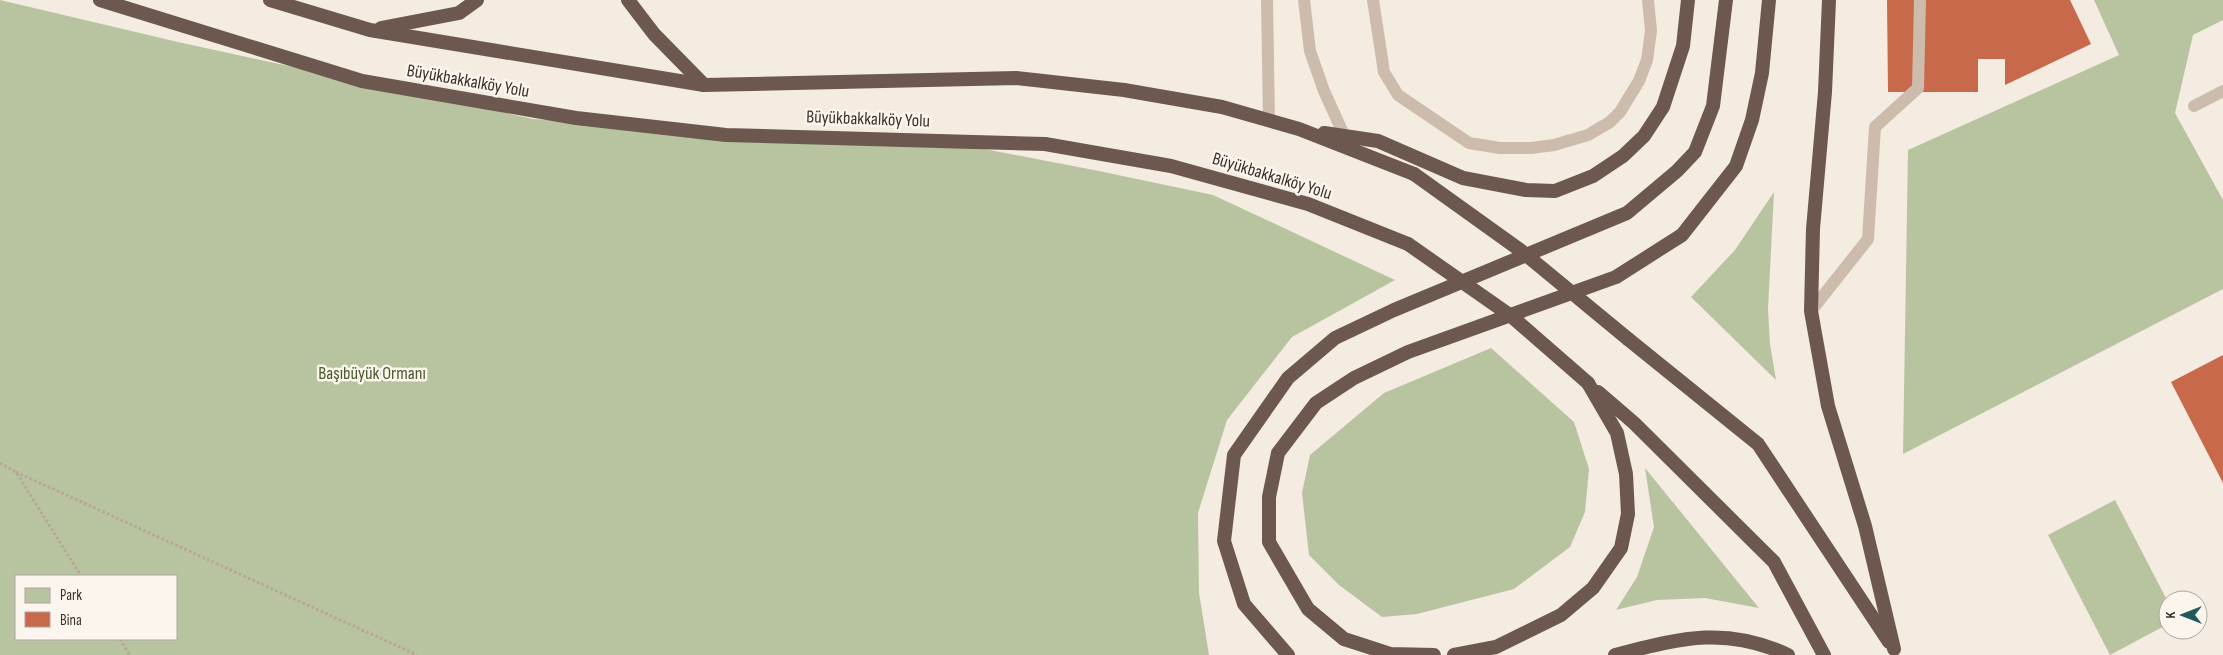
<svg xmlns="http://www.w3.org/2000/svg" width="2223" height="655" font-family="'Sofia Sans Condensed',sans-serif">
	<style>
		.green { fill: #b8c4a0; fill-rule: evenodd }
		.building { fill: #c8694b }
		.lines { fill: none; stroke-linecap: round; stroke-linejoin: round }
		.path { stroke: #b9a596; stroke-width: 3; stroke-dasharray: 2.5 2.5; stroke-linecap: butt }
		.service { stroke: #cdbbac; stroke-width: 12 }
		.trunk { stroke: #6c584f; stroke-width: 14 }
		.trunk-bridge { stroke: #6c584f; stroke-width: 14 }
		.labels { text-anchor: middle; dominant-baseline: central; stroke-width: 5; stroke-linejoin: round; paint-order: stroke }
		.street-label { font-size: 18px; fill: #3b302b; stroke: #fbf5ee }
		.park-label { font-size: 18px; fill: #4a5a2e; stroke: #fbf5ee }
	</style>
	<rect width="100%" height="100%" fill="#f4ebe1"/>
	<!-- green -->
	<g class="green">
		<path d="M0 0 178 42 533 119 979 148 1099 171 1213 195 1395 280 1292 337 1227 420 1198 513 1199 593 1209 655H0ZM16 576H176V639H16Z"/>
		<polygon points="2094,0 2223,0 2223,20 2193,35 2175,113 2223,200 2223,289 1903,454 1908,150 2119,55"/>
		<polygon points="1774,192 1768,309 1770,344 1776,380 1691,297 1735,250"/>
		<polygon points="1491,348 1574,422 1589,469 1585,512 1570,547 1514,589 1417,614 1382,617 1339,585 1309,555 1302,493 1310,455 1384,393"/>
		<polygon points="1645,468 1759,608 1705,598 1657,600 1616,610 1637,577 1654,527"/>
		<polygon points="2115,500 2168,602 2168,624 2110,655 2048,535"/>
	</g>
	<!-- building -->
	<g class="building">
		<polygon points="1887,0 2070,0 2091,44 2005,85 2005,59 1978,59 1978,92 1888,92"/>
		<polygon points="2223,355 2223,483 2171,382"/>
	</g>
	<g class="lines">
		<!-- path -->
		<g class="path">
			<polyline points="0,463 16,472 81,576"/>
			<polyline points="16,472 417,655"/>
			<polyline points="120,639 130,655"/>
		</g>
		<!-- service -->
		<g class="service">
			<polyline points="1267,0 1269,121"/>
			<polyline points="1304,0 1310,51 1324,91 1344,135"/>
			<polyline points="1373,0 1384,72 1398,95 1469,143 1500,148 1531,148 1554,145 1588,135 1610,122 1620,112 1639,81 1647,60 1651,31 1648,0"/>
			<polyline points="2194,106 2223,91"/>
			<polyline points="1811,311 1868,239 1875,127 1918,88 1920,0"/>
		</g>
		<!-- trunk -->
		<g class="trunk">
			<polyline points="100,0 362,81 576,118 726,135 1045,144 1171,166 1308,204 1408,244"/>
			<polyline points="270,0 370,30 704,85 1016,78 1124,90 1222,107 1299,129 1414,174"/>
			<polyline points="628,0 654,34 704,85"/>
			<polyline points="1829,0 1825,92 1813,229 1811,311 1828,406 1865,526 1894,649"/>
			<polyline points="381,28 459,13 477,0"/>
			<polyline points="1324,133 1378,141 1463,178 1526,190 1555,191 1593,176 1623,156 1644,136 1663,107 1683,46 1688,0"/>
			<polyline points="1628,339 1758,444 1889,642"/>
			<polyline points="1598,392 1634,423 1774,562 1824,655"/>
			<polyline points="1288,655 1244,604 1224,541 1234,455 1288,378 1335,338 1394,310 1627,213 1677,171 1695,152 1713,106 1726,0"/>
			<polyline points="1434,655 1390,654 1344,639 1308,609 1269,542 1269,497 1278,453 1316,403 1354,378 1408,352 1616,277 1682,235 1736,166 1752,120 1762,73 1769,0"/>
			<polyline points="1454,655 1496,647 1561,615 1593,588 1621,548 1628,514 1626,474 1617,433 1588,383"/>
			<path d="M1615 655C1678 639 1725 625 1788 655"/>
		</g>
		<!-- trunk-bridge -->
		<g class="trunk-bridge">
			<polyline points="1414,174 1520,250 1628,339"/>
			<polyline points="1408,244 1511,316 1588,383"/>
		</g>
	</g>
	<g class="labels">
		<!-- street labels -->
		<g class="street-label">
			<text transform="translate(468 81) rotate(10)">Büyükbakkalköy Yolu</text>
			<text transform="translate(868 119) rotate(2)">Büyükbakkalköy Yolu</text>
			<text transform="translate(1272 176) rotate(17)">Büyükbakkalköy Yolu</text>
		</g>
		<!-- park labels -->
		<g class="park-label">
			<text x="372" y="373">Başıbüyük Ormanı</text>
		</g>
	</g>
	<!-- legend -->
	<rect x="15" y="575" width="162" height="65" fill="#fbf5ee" stroke="#aea6a0"/>
	<rect x="25" y="588" width="25" height="15" fill="#b8c4a0" stroke="#aea6a0"/>
	<text x="60" y="600" font-size="15" fill="#3b302b">Park</text>
	<rect x="25" y="612" width="25" height="15" fill="#c8694b" stroke="#aea6a0"/>
	<text x="60" y="625" font-size="15" fill="#3b302b">Bina</text>
	<!-- north arrow -->
	<g transform="translate(2183 615) rotate(270)"><circle r="24" fill="#fbf5ee" stroke="#aea6a0"/>
	<path d="M0-4L9 19L0 12L-9 19Z" fill="#1f5a5e"/>
	<text y="-8" font-size="14" font-weight="bold" text-anchor="middle" fill="#3b302b">K</text>
	</g>
</svg>
